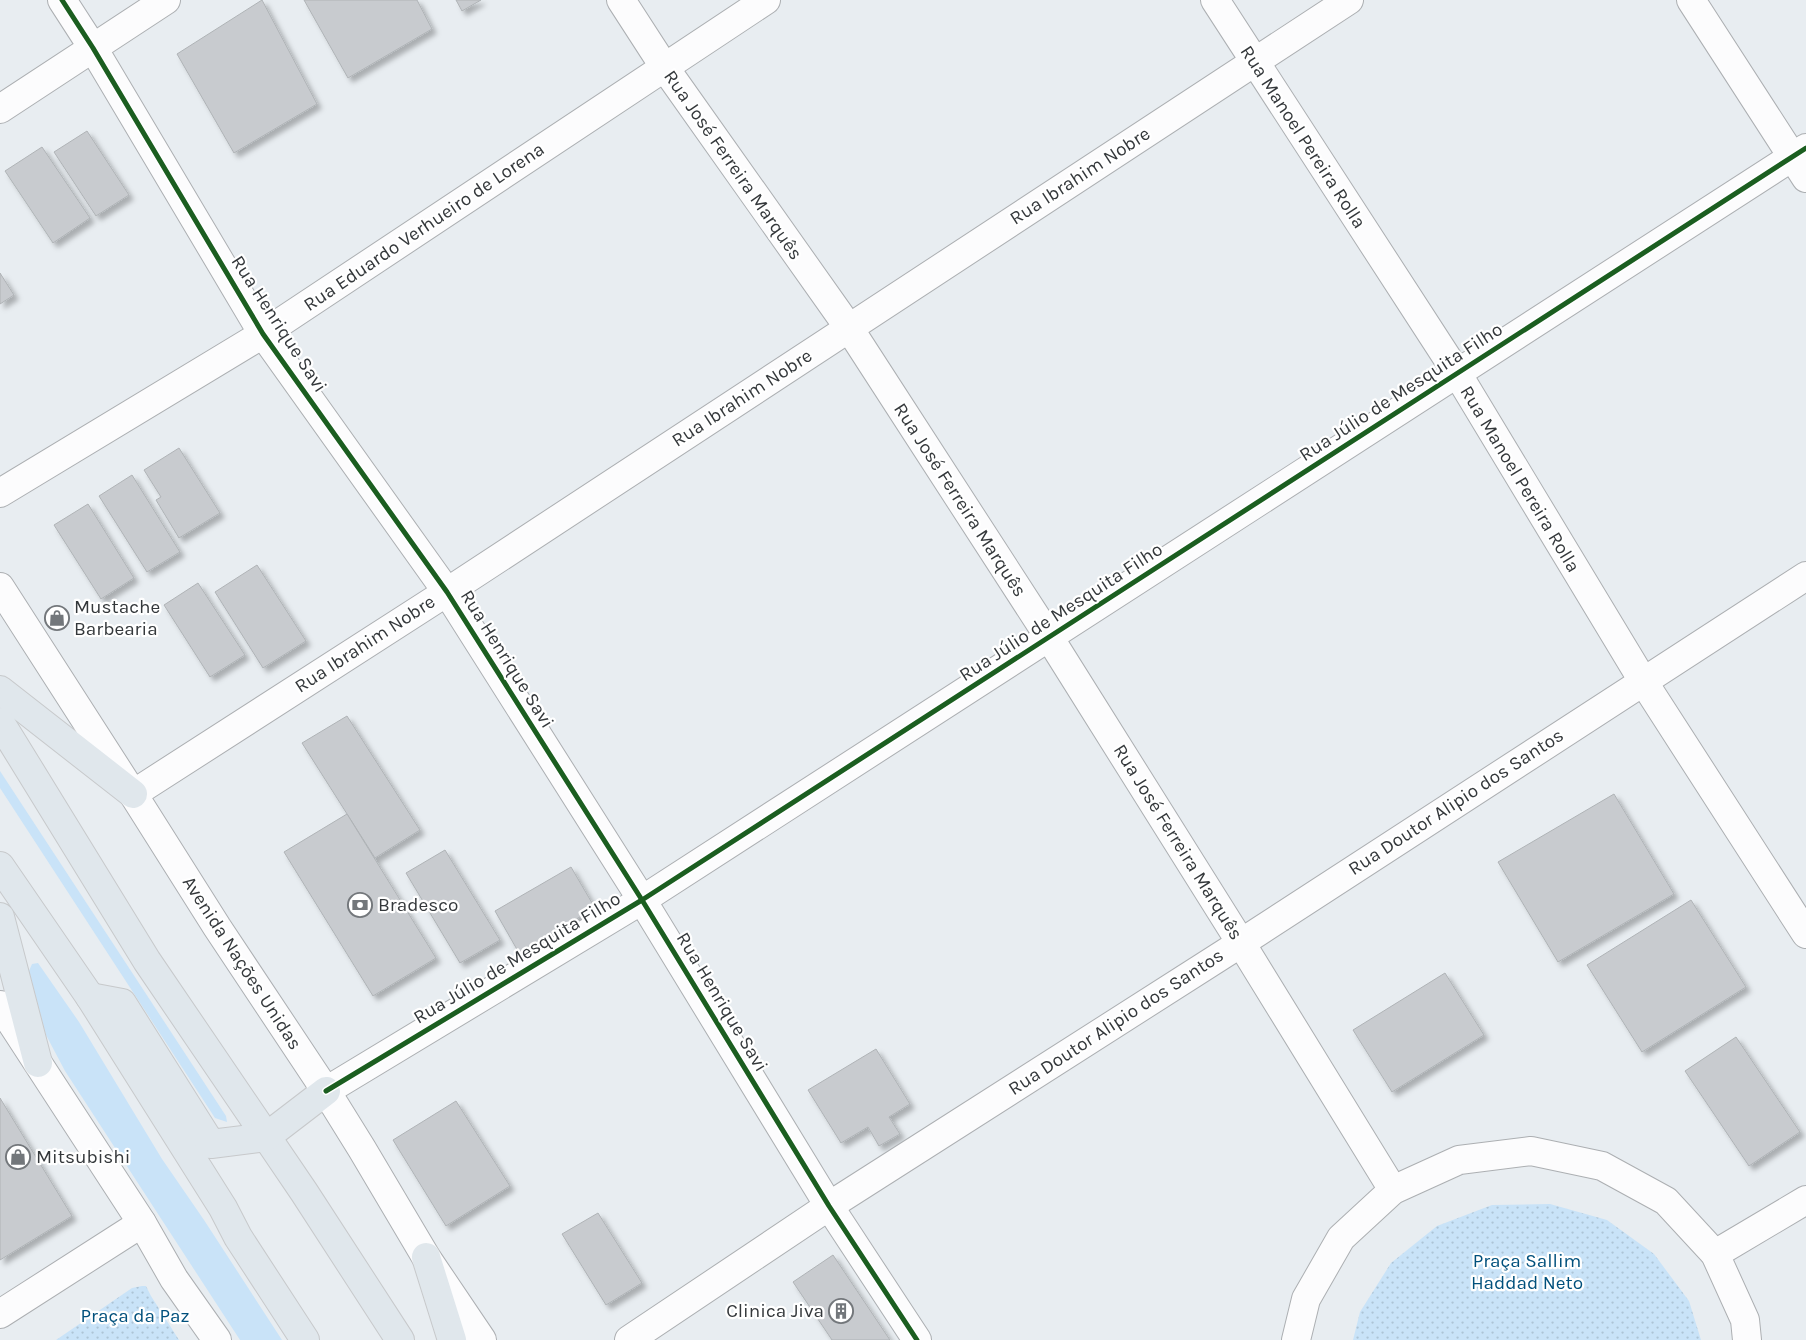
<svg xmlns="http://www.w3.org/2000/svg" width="1806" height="1340" font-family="Karla,sans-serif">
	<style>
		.grass { fill: #c9e3f8 }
		.park { fill: url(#park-dots) }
		.building { fill: #c8cbcf; stroke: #afb3b6; filter: url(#shadow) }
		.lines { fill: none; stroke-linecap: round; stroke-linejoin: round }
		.minor-casing { stroke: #acafb2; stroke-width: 30 }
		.major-casing { stroke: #c7c9cb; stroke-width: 30 }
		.minor { stroke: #fcfcfd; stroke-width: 28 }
		.major { stroke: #e0e7ec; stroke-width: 28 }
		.cycleway-casing { stroke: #fff; stroke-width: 8 }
		.cycleway { stroke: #1b5e20; stroke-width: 5 }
		.labels { text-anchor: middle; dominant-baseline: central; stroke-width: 4.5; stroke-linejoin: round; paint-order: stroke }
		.street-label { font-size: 19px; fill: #34383b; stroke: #fff }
		.poi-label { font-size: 19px; fill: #34383b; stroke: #fff; text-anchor: start }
		.park-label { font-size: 19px; fill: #00507c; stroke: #fff }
	</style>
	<defs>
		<pattern id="park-dots" width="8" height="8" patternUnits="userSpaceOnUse" patternTransform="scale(1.25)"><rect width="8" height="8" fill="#c9e3f8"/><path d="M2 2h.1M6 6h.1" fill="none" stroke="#adc4d6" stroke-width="1.8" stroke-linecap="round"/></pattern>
		<filter id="shadow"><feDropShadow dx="4.5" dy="4.5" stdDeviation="2.5" flood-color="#0004"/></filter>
	</defs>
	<rect width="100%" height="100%" fill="#e8edf1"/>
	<!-- grass -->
	<g class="grass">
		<polygon points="0,771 226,1116 227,1122 215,1118 0,788"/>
		<polygon points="38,963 79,1022 162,1159 204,1220 282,1340 240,1340 65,1071 46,1035 29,971 32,964"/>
	</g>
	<!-- park -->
	<g class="park">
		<polygon points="1550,1204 1607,1220 1654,1254 1689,1301 1701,1340 1353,1340 1360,1312 1391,1263 1437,1226 1492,1205"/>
		<polygon points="142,1286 146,1286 151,1296 179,1340 56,1340 132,1288"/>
	</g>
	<!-- building -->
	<g class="building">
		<polygon points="262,0 317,104 234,153 177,54"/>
		<polygon points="304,0 417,0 432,29 348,78"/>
		<polygon points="456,0 481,0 462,11"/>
		<polygon points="87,131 129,195 96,216 54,152"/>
		<polygon points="42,147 90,218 53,243 5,171"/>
		<polygon points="0,273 14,295 0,304"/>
		<polygon points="179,448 220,513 179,538 156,500 161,497 144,470"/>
		<polygon points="132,475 180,552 147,572 99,496"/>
		<polygon points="88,504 134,578 101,599 54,525"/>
		<polygon points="257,565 306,641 263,668 215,592"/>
		<polygon points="198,583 245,655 210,677 164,605"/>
		<polygon points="347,716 420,830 375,858 302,743"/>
		<polygon points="1614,794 1674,894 1558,962 1498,862"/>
		<polygon points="347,814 436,958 373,996 284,852"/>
		<polygon points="445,850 500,940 460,963 406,873"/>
		<polygon points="571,867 595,908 519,953 495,911"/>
		<polygon points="1691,900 1746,987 1642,1052 1587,965"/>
		<polygon points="1445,973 1484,1035 1392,1092 1353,1030"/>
		<polygon points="1736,1037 1800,1132 1749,1166 1685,1071"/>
		<polygon points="876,1049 910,1104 889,1117 900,1134 879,1146 868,1127 841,1143 808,1090"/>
		<polygon points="0,1098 72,1216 0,1260"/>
		<polygon points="456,1101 510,1186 446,1226 393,1140"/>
		<polygon points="598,1213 642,1283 606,1305 562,1234"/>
		<polygon points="833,1255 890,1340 832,1340 793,1282"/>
	</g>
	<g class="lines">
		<defs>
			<g id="minor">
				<polyline points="62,0 93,48 263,334 447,592 642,900 829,1206 917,1340"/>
				<polyline points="621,0 665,68 849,328 1049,637 1241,943 1393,1190"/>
				<polyline points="1215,0 1457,373 1643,681 1806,934"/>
				<polyline points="1691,0 1806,178"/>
				<polyline points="0,109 166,0"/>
				<polyline points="0,493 263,334 766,0"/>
				<polyline points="0,587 133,794 217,927 326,1091 362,1149 426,1257 482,1340"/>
				<polyline points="133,794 447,592 1349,0"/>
				<polyline points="0,1005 142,1223 174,1279 217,1340"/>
				<polyline points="326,1091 642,900 1806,148"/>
				<polyline points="1715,1254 1806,1200"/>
				<polyline points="0,1314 142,1223"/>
				<polyline points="629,1340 829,1206 1241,943 1806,576"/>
				<polyline points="1296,1340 1306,1299 1341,1238 1393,1190 1459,1160 1531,1151 1602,1166 1666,1201 1715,1254 1745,1320 1747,1340"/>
			</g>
			<g id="major">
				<polyline points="0,690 133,794"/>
				<polyline points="0,722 147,961 304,1192 400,1340"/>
				<polyline points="0,866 90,997 223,1208 238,1237 305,1340"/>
				<polyline points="0,917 38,1063"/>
				<polyline points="90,997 122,1003 211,1144 266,1137 326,1091"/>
				<polyline points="426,1257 452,1340"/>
			</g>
		</defs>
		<!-- minor casing -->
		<use href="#minor" class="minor-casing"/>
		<!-- major casing -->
		<use href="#major" class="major-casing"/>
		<!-- minor -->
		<use href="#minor" class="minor"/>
		<!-- major -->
		<use href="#major" class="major"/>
		<defs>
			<g id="cycleway">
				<polyline points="62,0 93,48 263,334 447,592 642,900 829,1206 917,1340"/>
				<polyline points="326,1091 642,900 1806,148"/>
			</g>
		</defs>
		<!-- cycleway casing -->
		<use href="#cycleway" class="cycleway-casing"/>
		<!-- cycleway -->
		<use href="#cycleway" class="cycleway"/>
	</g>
	<!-- icons -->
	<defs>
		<symbol id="shop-ring" viewBox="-11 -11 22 22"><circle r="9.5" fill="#fff" stroke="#73777b" stroke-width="1.5"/><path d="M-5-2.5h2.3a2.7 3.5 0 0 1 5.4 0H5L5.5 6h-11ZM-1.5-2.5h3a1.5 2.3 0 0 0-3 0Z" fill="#73777b"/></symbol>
		<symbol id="bank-ring" viewBox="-11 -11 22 22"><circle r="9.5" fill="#fff" stroke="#73777b" stroke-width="1.5"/><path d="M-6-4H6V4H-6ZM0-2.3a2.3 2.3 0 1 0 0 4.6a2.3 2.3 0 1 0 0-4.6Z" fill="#73777b"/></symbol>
		<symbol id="building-ring" viewBox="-11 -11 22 22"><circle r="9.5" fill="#fff" stroke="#73777b" stroke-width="1.5"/><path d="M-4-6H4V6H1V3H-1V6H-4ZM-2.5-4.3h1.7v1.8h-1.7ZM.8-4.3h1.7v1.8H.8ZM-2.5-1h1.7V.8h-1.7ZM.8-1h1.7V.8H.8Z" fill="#73777b"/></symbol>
	</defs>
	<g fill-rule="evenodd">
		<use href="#shop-ring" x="43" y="604" width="28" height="28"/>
		<use href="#bank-ring" x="346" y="891" width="28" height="28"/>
		<use href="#shop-ring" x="4" y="1143" width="28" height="28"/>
		<use href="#building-ring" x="827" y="1297" width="28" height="28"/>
	</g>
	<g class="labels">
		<!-- street labels -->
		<g class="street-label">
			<text transform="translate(1303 137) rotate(57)">Rua Manoel Pereira Rolla</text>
			<text transform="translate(733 165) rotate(55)">Rua José Ferreira Marquês</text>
			<text transform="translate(1080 176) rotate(-33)">Rua Ibrahim Nobre</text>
			<text transform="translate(424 227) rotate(-34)">Rua Eduardo Verhueiro de Lorena</text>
			<text transform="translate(279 324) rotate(57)">Rua Henrique Savi</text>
			<text transform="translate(1401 392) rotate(-33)">Rua Júlio de Mesquita Filho</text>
			<text transform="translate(742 398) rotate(-33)">Rua Ibrahim Nobre</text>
			<text transform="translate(1520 479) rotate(59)">Rua Manoel Pereira Rolla</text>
			<text transform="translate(960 500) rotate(57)">Rua José Ferreira Marquês</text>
			<text transform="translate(1061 612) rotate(-33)">Rua Júlio de Mesquita Filho</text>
			<text transform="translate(365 644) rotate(-33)">Rua Ibrahim Nobre</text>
			<text transform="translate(507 659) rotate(58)">Rua Henrique Savi</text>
			<text transform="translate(1456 802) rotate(-33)">Rua Doutor Alipio dos Santos</text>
			<text transform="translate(1178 842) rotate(58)">Rua José Ferreira Marquês</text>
			<text transform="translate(517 958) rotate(-31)">Rua Júlio de Mesquita Filho</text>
			<text transform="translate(242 963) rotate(57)">Avenida Nações Unidas</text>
			<text transform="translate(722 1002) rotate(59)">Rua Henrique Savi</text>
			<text transform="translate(1116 1022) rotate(-33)">Rua Doutor Alipio dos Santos</text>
		</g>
		<!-- poi labels -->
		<g class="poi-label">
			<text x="74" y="607">Mustache<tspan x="74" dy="22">Barbearia</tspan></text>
			<text x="378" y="905">Bradesco</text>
			<text x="36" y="1157">Mitsubishi</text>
			<text x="824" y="1311" text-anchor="end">Clinica Jiva</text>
		</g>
		<!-- park labels -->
		<g class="park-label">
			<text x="1527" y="1261">Praça Sallim<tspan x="1527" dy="22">Haddad Neto</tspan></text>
			<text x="135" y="1316">Praça da Paz</text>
		</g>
	</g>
</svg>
